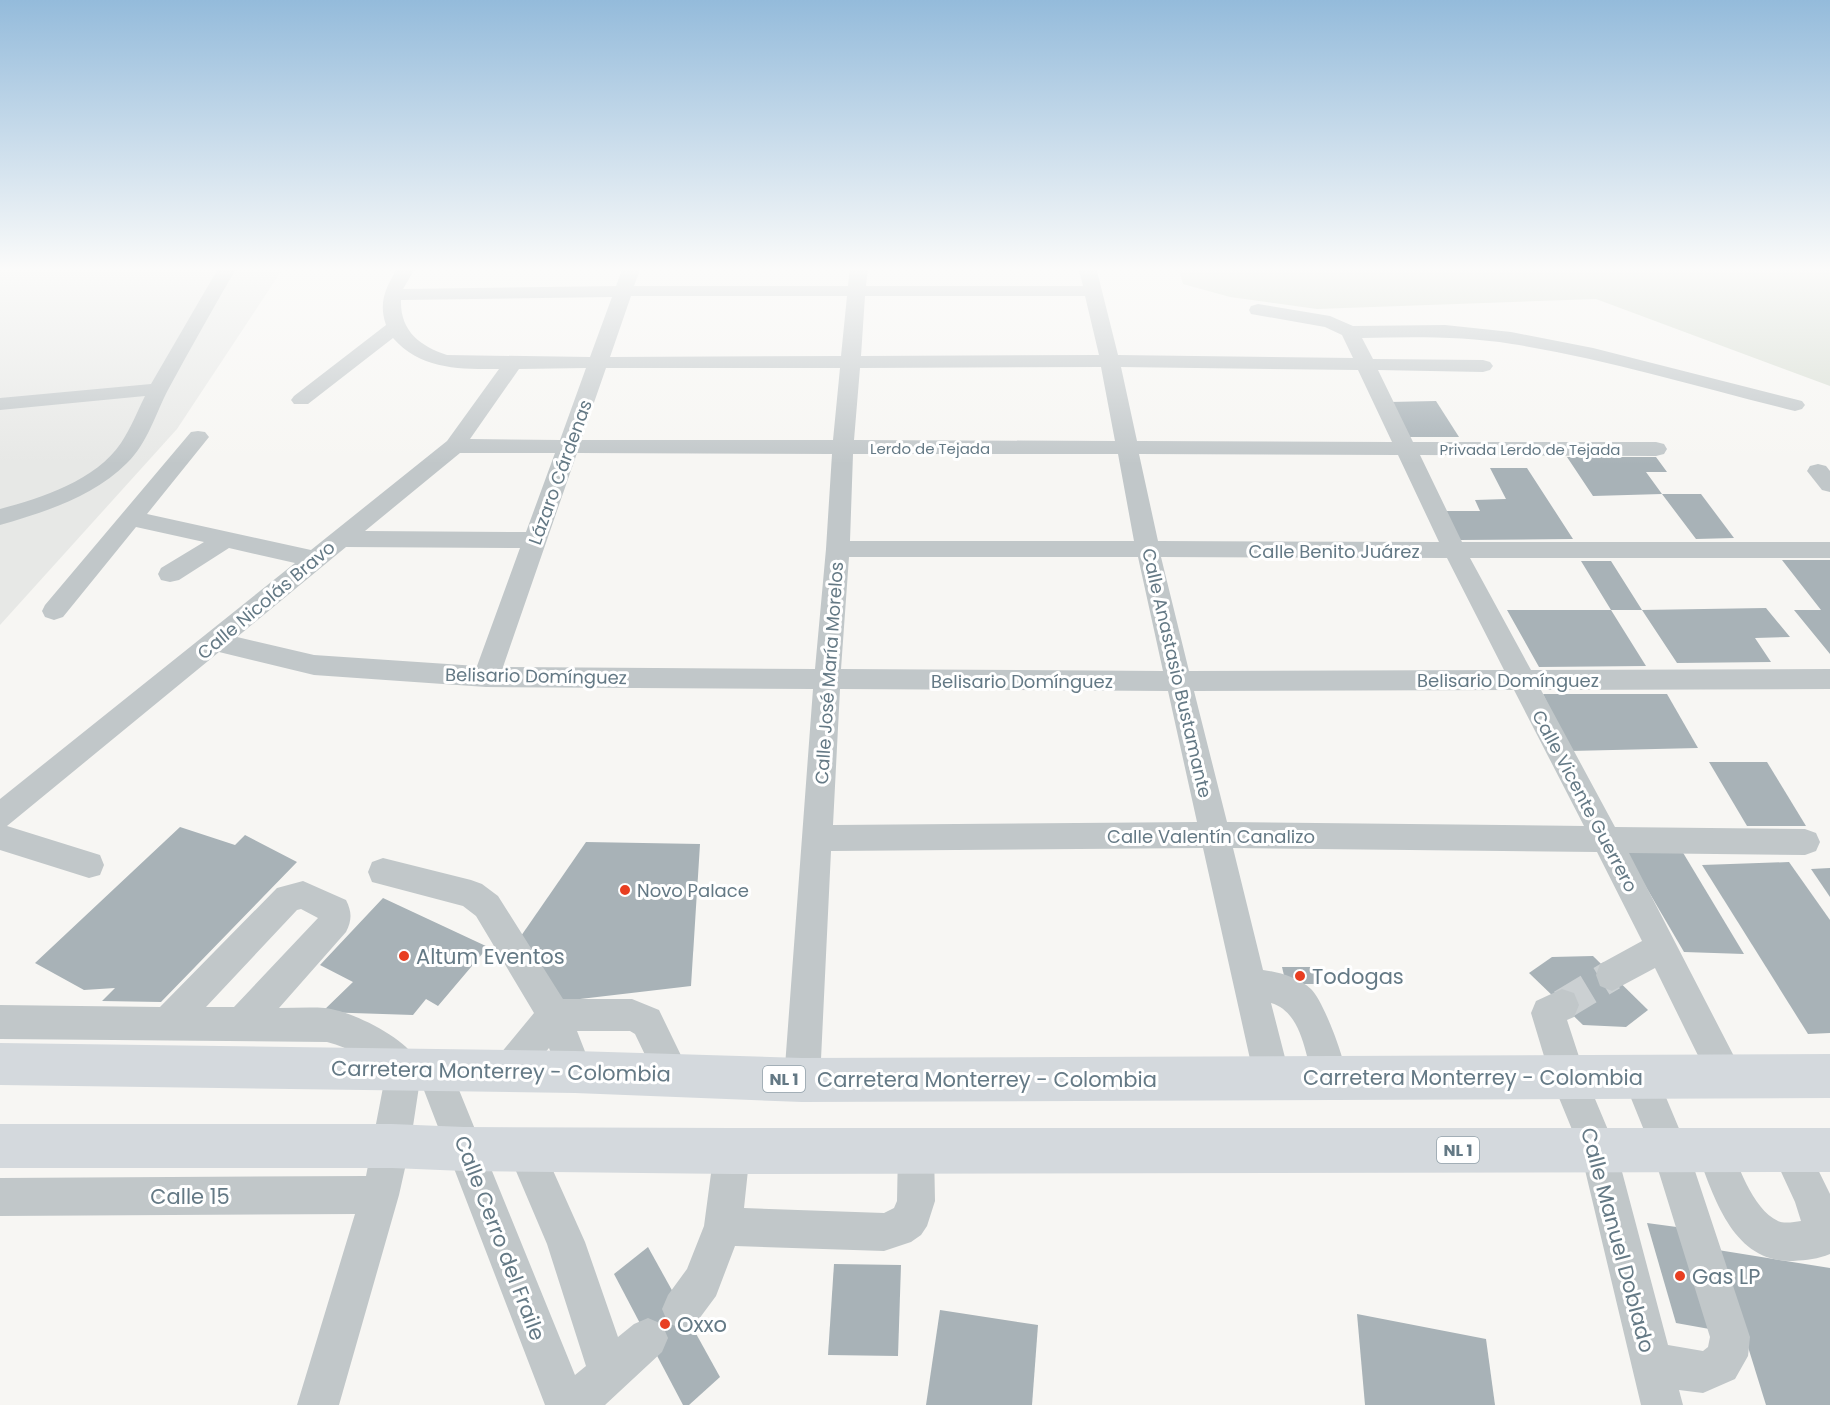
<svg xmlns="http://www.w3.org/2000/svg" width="1830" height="1405" font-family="Poppins,sans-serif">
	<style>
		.built { fill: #e7e8e6 }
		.green { fill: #d8ded4 }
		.building { fill: #a8b2b7 }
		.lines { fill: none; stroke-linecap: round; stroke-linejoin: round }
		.minor-tunnel { stroke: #cbd0d2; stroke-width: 31; stroke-dasharray: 31 15; stroke-linecap: butt }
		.minor { fill: #c1c7c9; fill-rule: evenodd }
		.major { fill: #d4d9dd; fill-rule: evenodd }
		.poi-dot { fill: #e83e21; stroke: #fff; stroke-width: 2 }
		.labels { text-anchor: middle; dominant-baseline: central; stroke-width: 6; stroke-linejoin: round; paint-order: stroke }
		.far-street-label { font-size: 15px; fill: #647985; stroke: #fff }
		.shield { fill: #fff; stroke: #92a1aa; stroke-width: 1.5 }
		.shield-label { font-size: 16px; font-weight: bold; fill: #647985 }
		.street-label { font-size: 18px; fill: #647985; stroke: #fff }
		.poi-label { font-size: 18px; fill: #647985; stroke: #fff; text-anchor: start }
		.near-poi-label { font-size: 21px; fill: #647985; stroke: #fff; text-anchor: start }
		.near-street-label { font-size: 21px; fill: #647985; stroke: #fff }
	</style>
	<rect width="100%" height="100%" fill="#f7f6f3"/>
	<!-- built -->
	<polygon class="built" points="0,267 284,267 177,429 0,625"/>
	<!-- green -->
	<polygon class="green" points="1178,267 1830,267 1830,386 1596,299 1317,309 1230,297 1183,284"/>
	<!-- building -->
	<g class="building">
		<polygon points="1436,401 1459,437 1407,437 1389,402"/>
		<polygon points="1567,457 1656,457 1667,472 1646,472 1662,494 1701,494 1734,538 1696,539 1662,494 1593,496"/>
		<polygon points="1490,468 1527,468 1573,539 1459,540 1444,511 1480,511 1475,500 1506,499"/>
		<polygon points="1782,560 1830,560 1830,654 1794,610 1821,610"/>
		<polygon points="1581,561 1611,561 1642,610 1611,610 1646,666 1539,667 1507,610 1611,610"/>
		<polygon points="1766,608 1790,637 1755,638 1771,662 1677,663 1642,610"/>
		<polygon points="1543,694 1667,694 1698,748 1570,751"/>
		<polygon points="1709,762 1767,762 1806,826 1747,826"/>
		<polygon points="180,827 235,845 245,835 297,862 161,1002 102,1001 115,988 84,990 35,963"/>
		<polygon points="586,842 700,844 691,986 563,1001 521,936"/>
		<polygon points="1625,851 1682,851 1744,954 1684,952"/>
		<polygon points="1789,862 1830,920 1830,1033 1808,1034 1702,865"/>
		<polygon points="1830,868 1830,897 1811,869"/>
		<polygon points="383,898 488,947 438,1006 426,999 413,1015 322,1012 353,982 320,965"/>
		<polygon points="1593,956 1648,1010 1626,1027 1583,1025 1529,973 1552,957"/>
		<polygon points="1282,967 1314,967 1319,984 1286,984"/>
		<polygon points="1647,1223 1684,1228 1715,1330 1676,1323"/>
		<polygon points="648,1247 720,1377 689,1405 683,1405 614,1274"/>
		<polygon points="1718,1250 1830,1268 1830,1405 1766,1405"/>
		<polygon points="834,1264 901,1265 898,1356 828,1355"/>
		<polygon points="940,1310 1038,1325 1032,1405 926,1405"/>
		<polygon points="1357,1314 1486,1339 1495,1405 1365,1405"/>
	</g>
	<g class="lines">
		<!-- minor-tunnel -->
		<polyline class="minor-tunnel" points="1562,1005 1612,975"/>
		<!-- minor -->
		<g class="minor">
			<path d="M219 267H237C214 307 191 347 169 388 156 412 148 443 127 463 93 497 45 512 0 525V509C42 498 96 480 121 443 131 428 137 412 145 396L0 410V398L151 384Z"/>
			<path d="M398 267H416L403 289 616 286 623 267H641L634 286H848L850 267H868L866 286H1083L1078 267H1096L1118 355 1353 358 1342 335 1325 327 1251 314 1249 310 1251 306 1258 304 1330 316 1353 326 1445 325 1511 332 1593 348 1802 401 1805 405 1802 409 1795 411C1701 388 1608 359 1512 344 1462 336 1412 337 1362 338L1373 359 1483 360 1490 362 1493 366 1490 370 1483 372 1378 370 1413 442H1656L1664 444 1667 449 1664 454 1656 456 1420 455 1462 542H1830V558H1470L1531 670 1830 669V689L1541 690 1615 827 1805 829 1816 833 1820 842 1816 851 1805 855 1629 853 1738 1064 1744 1076 1738 1088 1726 1094 1714 1088 1655 968 1612 991 1600 986 1596 975 1600 964 1642 941 1597 852 1233 848 1263 970C1279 972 1299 978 1311 989 1323 1000 1346 1061 1346 1076 1346 1080 1343 1086 1341 1089L1329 1095 1317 1089C1305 1062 1305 1013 1271 1003L1290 1077 1284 1089 1272 1095 1260 1089 1254 1077 1203 848 831 851 820 1080 814 1092 802 1098 790 1092 784 1080 813 689 486 687 314 675 219 652 7 826 100 855 104 865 100 875 89 878 0 850V799L295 563 229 548 179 580 170 582 161 580 158 574 161 568 204 542 136 527 63 617 54 620 45 617 42 611 45 605 191 432 198 431 205 432 209 437 147 514 311 550 447 441 499 369C459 369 421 370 393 338L308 404H294L291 400 294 396 386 325C378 302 386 287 398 267ZM631 296H847L841 356 610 357ZM865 296H1085L1099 355 861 356ZM612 297 590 357 447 355C420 346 400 331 401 300ZM1101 367 1115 441 854 440 860 368ZM1121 367 1358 370 1392 442 1137 441ZM586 368 560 440 470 439 519 369ZM606 368H840L833 440H581ZM460 453H555L526 532 365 531ZM577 453 832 454 826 549 815 669 503 667ZM853 454H1118L1134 541H850ZM1139 454 1398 455 1439 542 1158 541ZM346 547 520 548 477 666 314 655 237 637ZM849 557H1138L1163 671 841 669ZM1161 557 1447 558 1504 670 1189 671ZM840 689 1168 691 1197 822 833 825ZM1514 690 1584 826 1227 822 1194 691Z"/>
			<polygon points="1818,464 1826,466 1830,471 1830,492 1822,490 1807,471 1810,466"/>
			<polygon points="383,858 471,880 482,884 498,896 563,999 632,999 659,1010 690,1074 684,1086 672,1092 660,1086 635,1034 630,1031 577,1031 593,1072 587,1084 575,1090 563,1084 549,1048 520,1083 508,1089 496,1083 490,1071 496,1059 534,1013 476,916 463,906 372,882 368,872 372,862"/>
			<path d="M303 881 346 900C352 912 352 920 346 932L279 1008C294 1008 310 1007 325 1008 352 1011 409 1039 419 1064L422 1058 434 1052 446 1058 575 1375 586 1366 547 1244 507 1150 512 1137 525 1132 538 1137 585 1242 618 1337 634 1324 648 1318 662 1324 668 1338 662 1352 605 1405H545L420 1080 410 1146 399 1195 339 1405H297L355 1214 0 1216V1178L366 1176 385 1077C367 1060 351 1048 327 1042L0 1039V1005L160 1007 277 888ZM301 909 318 918 234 1007H206L297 910Z"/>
			<polygon points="1562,989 1574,993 1579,1005 1574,1017 1567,1020 1585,1075 1616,1149 1668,1345 1703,1351 1708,1347 1710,1337 1652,1150 1622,1076 1628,1064 1640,1058 1652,1064 1688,1150 1750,1337 1748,1356 1735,1379 1703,1393 1679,1390 1683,1405 1641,1405 1580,1149 1550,1076 1531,1013 1536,1001"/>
			<polygon points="916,1132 929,1137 934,1150 935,1201 927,1226 921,1235 911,1242 884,1251 735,1246 716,1296 696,1323 682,1329 668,1323 662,1309 668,1295 687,1269 704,1226 714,1151 719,1138 732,1133 745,1138 750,1151 744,1208 884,1213 894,1208 897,1201 898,1150 903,1137"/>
			<path d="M1714 1132 1727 1137C1737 1162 1752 1209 1778 1221 1784 1224 1794 1222 1801 1221L1795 1202 1771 1150 1776 1137 1789 1132 1802 1137 1830 1194V1254C1818 1259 1807 1260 1793 1261 1732 1263 1714 1196 1696 1150L1701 1137Z"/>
		</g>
		<!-- major -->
		<g class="major">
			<polygon points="0,1043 575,1051 802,1058 1830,1054 1830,1098 802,1102 575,1093 0,1085"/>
			<polygon points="0,1124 392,1124 464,1127 732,1128 1830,1128 1830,1172 732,1174 464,1171 392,1168 0,1168"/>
		</g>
	</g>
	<!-- sky -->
	<linearGradient id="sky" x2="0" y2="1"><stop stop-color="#94bbdb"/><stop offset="0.58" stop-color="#fbfbfa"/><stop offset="1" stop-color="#fbfbfa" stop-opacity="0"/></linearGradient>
	<rect width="1830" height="464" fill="url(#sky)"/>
	<!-- markers -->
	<g class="poi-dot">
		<circle cx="625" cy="890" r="6"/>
		<circle cx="404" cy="956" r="6"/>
		<circle cx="1300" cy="976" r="6"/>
		<circle cx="1680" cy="1276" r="6"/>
		<circle cx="665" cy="1324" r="6"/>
	</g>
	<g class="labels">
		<!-- far-street labels -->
		<g class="far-street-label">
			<text x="930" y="448">Lerdo de Tejada</text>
			<text x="1530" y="449">Privada Lerdo de Tejada</text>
		</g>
		<!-- shield labels -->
		<g class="shield">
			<rect x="763" y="1066" width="42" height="26" rx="4.5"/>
			<rect x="1437" y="1137" width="42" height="26" rx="4.5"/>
		</g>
		<g class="shield-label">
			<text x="784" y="1079">NL 1</text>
			<text x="1458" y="1150">NL 1</text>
		</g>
		<!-- street labels -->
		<g class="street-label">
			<text transform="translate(560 472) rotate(-70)">Lázaro Cárdenas</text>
			<text x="1334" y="551">Calle Benito Juárez</text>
			<text transform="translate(266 600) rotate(-40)">Calle Nicolás Bravo</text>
			<text transform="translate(829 673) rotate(-86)">Calle José María Morelos</text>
			<text transform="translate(1177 673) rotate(77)">Calle Anastasio Bustamante</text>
			<text transform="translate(536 676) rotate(1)">Belisario Domínguez</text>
			<text x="1508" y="680">Belisario Domínguez</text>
			<text x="1022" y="681">Belisario Domínguez</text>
			<text transform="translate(1585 801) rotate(62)">Calle Vicente Guerrero</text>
			<text x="1211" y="836">Calle Valentín Canalizo</text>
		</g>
		<!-- poi labels -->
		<g class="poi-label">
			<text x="637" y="890">Novo Palace</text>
		</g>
		<!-- near-poi labels -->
		<g class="near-poi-label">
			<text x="416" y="956">Altum Eventos</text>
			<text x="1312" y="976">Todogas</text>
			<text x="1692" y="1276">Gas LP</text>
			<text x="677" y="1324">Oxxo</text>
		</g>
		<!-- near-street labels -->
		<g class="near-street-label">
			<text transform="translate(501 1071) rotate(1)">Carretera Monterrey - Colombia</text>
			<text x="1473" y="1077">Carretera Monterrey - Colombia</text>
			<text x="987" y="1079">Carretera Monterrey - Colombia</text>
			<text x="190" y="1196">Calle 15</text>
			<text transform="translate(500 1238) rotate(69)">Calle Cerro del Fraile</text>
			<text transform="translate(1618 1240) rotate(75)">Calle Manuel Doblado</text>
		</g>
	</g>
</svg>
